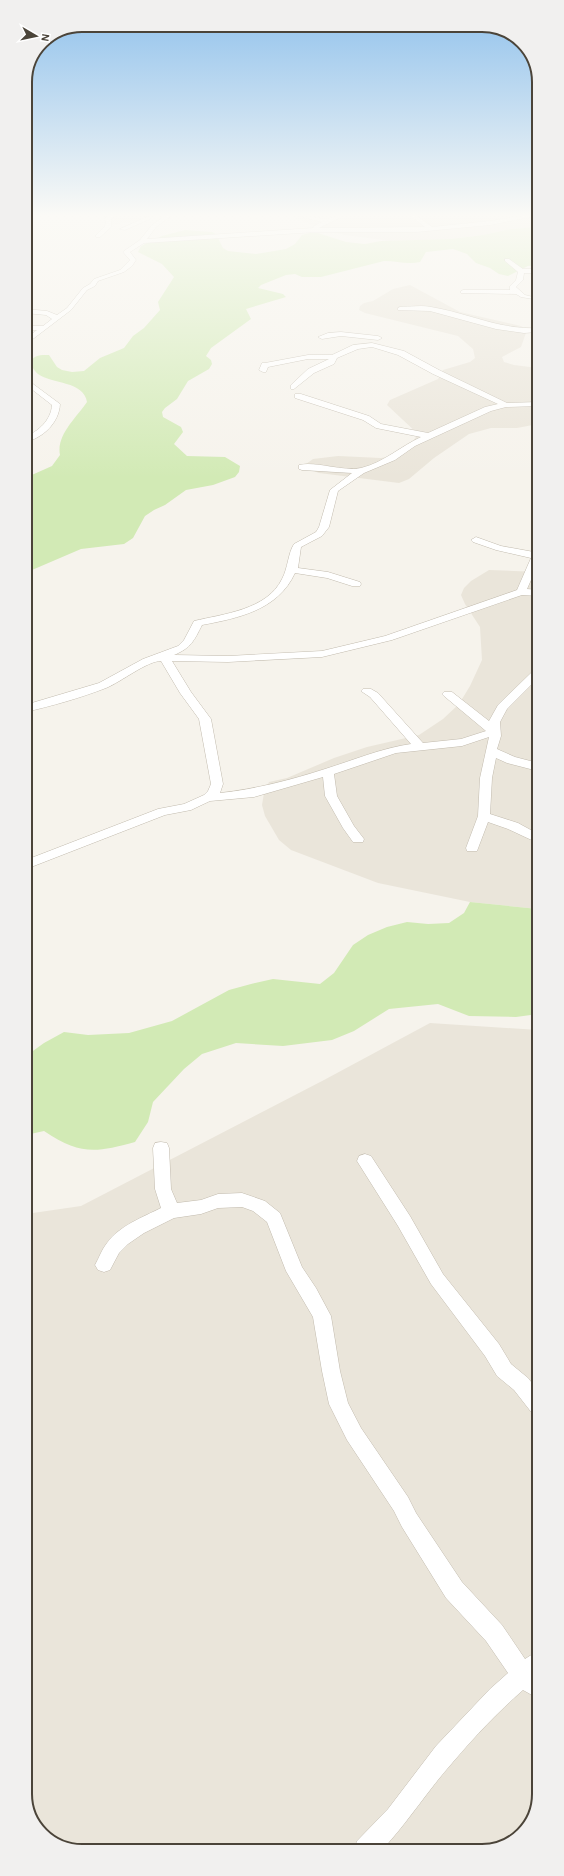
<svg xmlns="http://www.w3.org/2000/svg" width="564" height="1876" font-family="'Alegreya Sans',sans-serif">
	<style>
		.residential { fill: #eae5da }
		.green { fill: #d2eab5 }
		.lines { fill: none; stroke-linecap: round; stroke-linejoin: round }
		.street-casing { stroke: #c2bbae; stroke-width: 1 }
		.street { fill: #fff; fill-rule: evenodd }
		.rim { fill: none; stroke: #4b4439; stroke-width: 2 }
	</style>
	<rect width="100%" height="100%" fill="#f6f3ec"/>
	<!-- residential -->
	<g class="residential">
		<polygon points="116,216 149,216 143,220 117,224 104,223 115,219"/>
		<polygon points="291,216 538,216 538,227 510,229 483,235 451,239 391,241 345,235 319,228"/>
		<polygon points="410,285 460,312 521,326 527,330 521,347 502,357 504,362 514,365 538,368 538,424 517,428 491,428 469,434 434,458 409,479 399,483 319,473 308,469 306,464 313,459 338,456 381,458 393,456 409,447 418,434 387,405 390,400 438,379 443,370 470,362 475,358 473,349 458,336 365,313 359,310 360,306 364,303 373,301 393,289"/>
		<polygon points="489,570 538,572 538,909 470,902 378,883 291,850 279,840 265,816 262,805 264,793 269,782 287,778 334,758 367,747 419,735 443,719 459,704 470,686 482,660 480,627 465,604 461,595 464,588 471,581"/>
		<polygon points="430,1023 538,1030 539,1794 525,1831 493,1850 78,1851 45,1837 26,1805 26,1214 81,1206 324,1080"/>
	</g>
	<!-- green -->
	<g class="green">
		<path d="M538 227V265L528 266 508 276 499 274 490 268 476 263 467 254 453 249 426 252 420 262C408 265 397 261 384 261L321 277H302L295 274 286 275 261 285 258 288 283 294 286 297 246 309 251 319 211 348 206 356 211 360 212 364 209 369 188 381 177 399 165 408 162 412 163 417 181 427 183 432 174 444 187 456 225 457 240 466 239 472 235 477 213 485 186 490 165 505 154 510 145 516 133 538 124 544 81 549 25 573V478L52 466 60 455C56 435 77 417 87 402 84 381 52 384 38 374 34 371 33 367 30 364 33 354 41 355 49 355L57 367 62 370 72 372 84 371 100 358 124 348 133 336 144 328 160 310 158 302 174 277 162 264 138 252 141 246 162 236 185 230 212 232 216 234 223 248 228 251 256 254 286 249 295 244 302 235 309 233H318L346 242 365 244 381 241 451 239 483 235 510 229Z"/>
		<path d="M470 902 538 909V1014L516 1017 469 1016 438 1004 389 1009 354 1031 332 1040 283 1046 236 1043 202 1054 184 1069 153 1102 148 1122 135 1142C95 1153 80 1155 44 1131L26 1135V1056L44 1043 64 1032 88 1035 129 1033 172 1021 229 990 251 984 273 979 320 984 334 973 353 945 368 935 387 927 407 922 428 924 449 923 464 913Z"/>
	</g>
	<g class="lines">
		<defs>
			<g id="street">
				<polygon points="108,216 115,216 111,219 111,227 100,237 96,237 96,235 105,226 106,221 104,219"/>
				<polygon points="165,216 171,216 156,227 147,239 313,228 314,226 322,222 299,216 328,219 336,216 343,216 319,228 425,227 411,216 417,216 432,227 490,221 523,216 535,216 490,225 416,232 316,232 144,243 130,252 136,260 132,266 124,272 98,281 95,286 87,290 71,310 25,345 25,339 37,330 25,330 25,326 43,326 52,319 46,315 25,313 25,309 47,311 57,315 67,308 83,288 90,284 94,279 120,270 130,260 123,252 124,251 140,240 152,225"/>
				<polygon points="147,217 152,218 125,230 120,229"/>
				<polygon points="505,259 509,259 523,269 538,269 538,273 524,273 523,280 516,287 525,295 533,297 533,299 521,297 516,294 461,293 461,291 463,290 510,290 510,286 516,280 518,272 505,261"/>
				<path d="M400 307C410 307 421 305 431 307 468 313 500 330 538 328V332L524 333 496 329 430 311 398 310V308Z"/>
				<polygon points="341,332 378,336 382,338 378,340 341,336 322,339 318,337 328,333"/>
				<path d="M372 343 404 351 439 370 507 403 538 402V406L506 407 491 411 415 446 395 460 364 473 338 491 329 527 322 536 301 547 298 568 328 572 360 582 361 584 360 586H352L327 578 295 573C278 610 239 618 202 625 194 641 191 648 174 655L228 656 322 651 385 636 517 590 531 558 496 550 473 542 471 540 476 537 501 546 534 552 538 550V564L527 589 538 590V596L522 595 392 640 322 657 228 662 172 661 191 692 211 719 223 784 220 793C256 789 291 780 325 769 354 760 382 748 411 744L370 697 361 691 363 689H371L378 693 423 743 461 739 486 731 444 696 442 694 444 692H452L489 721 498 705 534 670 538 669V678L507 709 500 722 501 736 497 749 515 757 538 763V771L507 763 496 758 492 778 490 814 518 823 538 834V843L508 829 488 822 477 851H467L466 848 478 816 480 778 489 737 462 746 396 753 334 774 337 796 354 826 364 839 363 842H353L343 828 325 796 323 777 254 797 210 801 191 810 165 815 26 869V860L158 809 184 804 204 795 208 791 211 784 199 719 180 693 161 661C147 661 121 682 106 688 80 698 52 706 25 712V705L99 683 143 659 178 646 184 640 194 621C223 614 267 610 282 579 288 568 288 553 294 544L316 532 319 527 330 490 352 473 302 470 299 469V465C317 461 343 472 361 468 383 463 401 446 421 437L376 428 363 420 295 398V394H301L369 416 381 424 428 433 485 407 498 404 433 374 398 355 372 347 358 349 337 358 334 364 314 373 294 389H291V385L308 369 329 359H308L268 367 266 372H263L259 370 262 363H265L308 355H332L353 345Z"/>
				<path d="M25 378 60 404C59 423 43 438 25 442V437C39 431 51 420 52 405L25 384Z"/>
				<path d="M161 1142 167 1143 169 1148 171 1189 177 1203 201 1200 218 1194 242 1193 265 1201 280 1213 302 1267 316 1288 331 1316 340 1371 348 1403 361 1428 408 1497 416 1513 462 1582 502 1625 525 1659 539 1650V1699L523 1690C498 1712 475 1736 453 1762 428 1790 408 1822 382 1850H354L357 1841 388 1809 436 1746 490 1689 508 1673 486 1641 446 1598 402 1527 394 1511 347 1440 329 1404 322 1371 313 1317 286 1271 267 1222 253 1211 242 1207 218 1208 201 1214 174 1218 144 1233 128 1244 119 1253 110 1270 104 1272 98 1270 95 1265C99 1258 102 1249 107 1243 119 1226 143 1217 161 1208L155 1189 153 1148 155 1143Z"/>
				<polygon points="365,1154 371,1156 410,1216 443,1274 499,1344 511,1364 528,1378 539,1392 539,1416 532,1413 514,1390 497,1376 485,1356 431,1284 398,1226 357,1161 359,1156"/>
			</g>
		</defs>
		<!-- street casing -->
		<use href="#street" class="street-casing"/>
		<!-- street -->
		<use href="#street" class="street"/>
	</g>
	<!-- sky -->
	<linearGradient id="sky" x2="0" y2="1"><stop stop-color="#8fc1ec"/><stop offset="0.45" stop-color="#fbfaf6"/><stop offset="1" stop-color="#fbfaf6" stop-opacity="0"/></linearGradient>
	<rect width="564" height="478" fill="url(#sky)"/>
	<!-- crop -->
	<path d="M0 0H564V1876H0ZM82 32H482A50 50 0 0 1 532 82V1794A50 50 0 0 1 482 1844H82A50 50 0 0 1 32 1794V82A50 50 0 0 1 82 32Z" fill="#f1f0ef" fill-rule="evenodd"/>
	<path class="rim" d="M82 32H482A50 50 0 0 1 532 82V1794A50 50 0 0 1 482 1844H82A50 50 0 0 1 32 1794V82A50 50 0 0 1 82 32Z"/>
	<!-- north arrow -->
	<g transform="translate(36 36) rotate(99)" stroke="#ffffff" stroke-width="3" paint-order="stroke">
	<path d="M0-3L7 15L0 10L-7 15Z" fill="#4b4439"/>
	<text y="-6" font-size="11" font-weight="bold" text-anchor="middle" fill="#4b4439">N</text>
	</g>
</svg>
